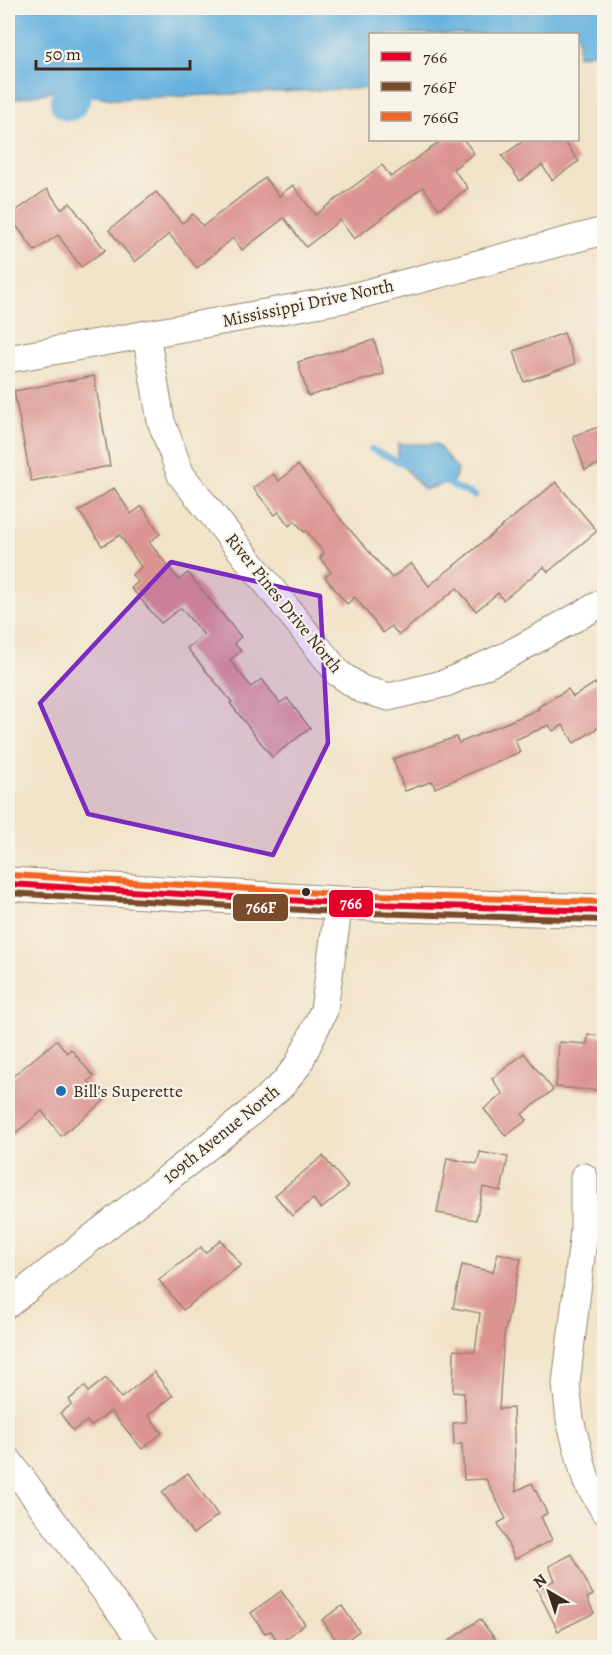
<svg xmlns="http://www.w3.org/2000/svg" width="612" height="1655" font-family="Alegreya,serif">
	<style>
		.water { fill: #66b2df; stroke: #506e7e; stroke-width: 1.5 }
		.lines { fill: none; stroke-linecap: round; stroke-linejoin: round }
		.stream { stroke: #66b2df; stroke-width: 6 }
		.river { stroke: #66b2df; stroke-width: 38 }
		.building { fill: #dc9492 }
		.minor-casing { stroke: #968672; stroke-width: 29 }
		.major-casing { stroke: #968672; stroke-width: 35 }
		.minor { stroke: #fff; stroke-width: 27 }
		.major { stroke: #fff; stroke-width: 33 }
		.bus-1-casing { stroke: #f7f3e8; stroke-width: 10 }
		.bus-2-casing { stroke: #f7f3e8; stroke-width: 10 }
		.bus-3-casing { stroke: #f7f3e8; stroke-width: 10 }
		.bus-1 { stroke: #e4002b; stroke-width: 6 }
		.bus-2 { stroke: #7a4b2a; stroke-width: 6 }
		.bus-3 { stroke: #f26522; stroke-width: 6 }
		.marked { fill: #7b2cbf; fill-opacity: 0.2; stroke: #7b2cbf; stroke-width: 4.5; stroke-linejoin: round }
		.bus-dot { fill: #3b2a1e; stroke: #f7f3e8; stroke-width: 2 }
		.poi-dot { fill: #1f6fb2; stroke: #f7f3e8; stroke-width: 2 }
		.labels { text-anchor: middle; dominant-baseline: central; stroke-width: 4.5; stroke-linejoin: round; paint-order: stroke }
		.street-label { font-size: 18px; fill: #3b2a1e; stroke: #f7f3e8 }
		.poi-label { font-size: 18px; fill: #3b2a1e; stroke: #f7f3e8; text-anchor: start }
		.line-badge { stroke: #f7f3e8; stroke-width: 2 }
		.badge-label { font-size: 16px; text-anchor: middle; font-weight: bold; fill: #fff }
	</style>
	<rect width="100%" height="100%" fill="#f7f3e8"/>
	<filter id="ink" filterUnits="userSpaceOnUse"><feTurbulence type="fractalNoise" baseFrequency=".0167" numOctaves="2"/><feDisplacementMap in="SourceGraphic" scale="12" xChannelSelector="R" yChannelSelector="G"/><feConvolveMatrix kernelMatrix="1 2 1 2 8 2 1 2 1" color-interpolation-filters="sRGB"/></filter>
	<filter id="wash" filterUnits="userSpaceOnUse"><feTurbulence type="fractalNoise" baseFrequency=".008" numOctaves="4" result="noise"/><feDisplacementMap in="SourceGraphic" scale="24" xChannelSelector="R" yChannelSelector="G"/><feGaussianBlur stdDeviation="1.35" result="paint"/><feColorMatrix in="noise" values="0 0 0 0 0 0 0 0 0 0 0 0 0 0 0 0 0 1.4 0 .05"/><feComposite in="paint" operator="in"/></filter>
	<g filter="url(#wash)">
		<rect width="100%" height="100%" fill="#f1e3c7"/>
		<!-- water -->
		<g class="water">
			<polygon points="8,8 604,8 604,50 578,56 578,34 370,34 370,88 114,99 61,90 8,100"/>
			<polygon points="398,444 437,444 458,470 453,481 424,490 398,460"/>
		</g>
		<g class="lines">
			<!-- stream -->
			<g class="stream">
				<polyline points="371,449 406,465"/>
				<polyline points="440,480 475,496"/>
			</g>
			<!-- river -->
			<polyline class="river" points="69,102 116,8"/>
		</g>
		<g id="blocks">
			<!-- building -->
			<g class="building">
				<polygon points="442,140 464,140 474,153 453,169 468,188 439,209 423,187 354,239 340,220 306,247 284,218 242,250 233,238 197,268 169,234 135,262 109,230 156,192 182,223 193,214 203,226 265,178 279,196 293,185 315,215 382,165 391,177"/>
				<polygon points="525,140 563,140 579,161 552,180 542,165 520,181 502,156"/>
				<polygon points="47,189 61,209 70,203 105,250 81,267 58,235 35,251 9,216"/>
				<polygon points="564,333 575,364 524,382 514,351"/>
				<polygon points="374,340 384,374 308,396 298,362"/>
				<polygon points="94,376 110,466 31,481 14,391"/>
				<polygon points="604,425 604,462 585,470 573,436"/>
				<polygon points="298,465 343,522 392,578 411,563 429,586 556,482 597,531 548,572 544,567 503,600 498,593 476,611 457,588 399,635 391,626 383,633 355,597 347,604 325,577 331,572 320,558 324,553 306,531 304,532 295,521 289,526 279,512 275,515 253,488 273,474 279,481"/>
				<polygon points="114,488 131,514 142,506 160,534 149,542 179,580 188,573 241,637 234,643 241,651 230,660 251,687 262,679 280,703 287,698 310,728 272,757 230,703 232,702 187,648 204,635 181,608 161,623 131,588 138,582 132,575 141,567 120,535 102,546 79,511"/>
				<polygon points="595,683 604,698 604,724 574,743 563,725 553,731 549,725 515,740 520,752 435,788 433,781 405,791 393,759 456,737 459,743 539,709 538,707 568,689 573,697"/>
				<polygon points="588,1035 604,1036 604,1091 556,1087 559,1042 587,1044"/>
				<polygon points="57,1040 67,1053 71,1049 94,1077 88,1081 104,1101 61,1136 42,1111 8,1139 8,1080"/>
				<polygon points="524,1053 553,1090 522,1114 527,1120 506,1136 484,1109 503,1094 492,1079"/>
				<polygon points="480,1152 508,1157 501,1191 483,1187 476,1220 437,1213 447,1158 477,1164"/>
				<polygon points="323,1156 348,1187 321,1209 313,1199 292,1216 275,1195"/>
				<polygon points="221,1240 241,1265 183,1310 159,1280 201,1247 205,1253"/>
				<polygon points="498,1253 521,1259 504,1335 499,1409 513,1408 516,1491 532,1483 547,1513 541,1517 552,1540 515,1559 498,1523 506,1519 486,1479 464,1480 462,1444 454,1445 453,1423 466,1422 464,1393 453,1392 454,1350 475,1352 480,1313 453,1308 462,1265 493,1272"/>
				<polygon points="154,1372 173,1396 148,1415 162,1433 142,1449 111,1411 91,1426 87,1421 73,1431 60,1413 71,1405 69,1400 85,1386 88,1392 106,1378 121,1398"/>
				<polygon points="188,1473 218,1515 193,1534 162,1492"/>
				<polygon points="572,1554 593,1595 587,1598 594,1613 558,1631 537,1589 555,1580 549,1566"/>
				<polygon points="281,1591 305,1624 279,1644 271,1631 265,1633 251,1613"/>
				<polygon points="342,1606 359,1631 340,1645 322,1620"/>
				<polygon points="480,1619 501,1647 441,1647"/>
			</g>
		</g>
	</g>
	<g filter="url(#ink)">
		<use href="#blocks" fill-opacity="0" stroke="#968672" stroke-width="1.5"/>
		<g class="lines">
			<defs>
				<g id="minor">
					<polyline points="146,334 161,421 181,475 338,673 361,689 389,697 446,683 508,655 604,602"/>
					<polyline points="8,359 344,299 604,231"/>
					<polyline points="584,1177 584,1231 566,1384 570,1420 586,1480 604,1510"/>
					<polyline points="8,1304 243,1119 283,1084 298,1065 324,1010 339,903"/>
					<polyline points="8,1460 147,1648"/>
				</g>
				<polyline id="major" points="8,884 339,903 604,911"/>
			</defs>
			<!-- minor casing -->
			<use href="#minor" class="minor-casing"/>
			<!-- major casing -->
			<use href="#major" class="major-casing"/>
			<!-- minor -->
			<use href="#minor" class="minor"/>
			<!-- major -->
			<use href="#major" class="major"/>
			<defs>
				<polyline id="bus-1" points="8,884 339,903 604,911"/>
				<polyline id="bus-2" points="8,893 338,912 604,920"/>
				<polyline id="bus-3" points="9,875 339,894 604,902"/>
			</defs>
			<!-- bus-1 casing -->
			<use href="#bus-1" class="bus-1-casing"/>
			<!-- bus-2 casing -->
			<use href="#bus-2" class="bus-2-casing"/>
			<!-- bus-3 casing -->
			<use href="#bus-3" class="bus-3-casing"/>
			<!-- bus-1 -->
			<use href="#bus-1" class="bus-1"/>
			<!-- bus-2 -->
			<use href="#bus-2" class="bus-2"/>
			<!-- bus-3 -->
			<use href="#bus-3" class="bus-3"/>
		</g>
	</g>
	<!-- marked area -->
	<path class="marked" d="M171 562 320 596 328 743 273 855 88 814 40 703Z"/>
	<!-- markers -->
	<circle class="bus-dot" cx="306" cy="892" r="5"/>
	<circle class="poi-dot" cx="61" cy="1091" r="6"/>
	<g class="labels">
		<!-- street labels -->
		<g class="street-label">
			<text transform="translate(308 303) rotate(-12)">Mississippi Drive North</text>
			<text transform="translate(284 603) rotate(51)">River Pines Drive North</text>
			<text transform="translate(221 1134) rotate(-39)">109th Avenue North</text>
		</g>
		<!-- poi labels -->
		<g class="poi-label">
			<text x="73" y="1091">Bill's Superette</text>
		</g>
	</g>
	<g class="line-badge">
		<rect x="328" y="889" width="46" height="29" rx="6" fill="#e4002b"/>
		<rect x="232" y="893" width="57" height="29" rx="6" fill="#7a4b2a"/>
	</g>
	<g class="badge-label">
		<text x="351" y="909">766</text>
		<text x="261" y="913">766F</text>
	</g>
	<!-- margin -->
	<rect width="612" height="1655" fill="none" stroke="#f7f3e8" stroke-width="30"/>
	<!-- legend -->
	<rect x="369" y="33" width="210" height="108" fill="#f7f3e8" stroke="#aca397" stroke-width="1.5"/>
	<rect x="381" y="52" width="30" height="9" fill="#e4002b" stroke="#aca397" stroke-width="1.5"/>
	<text x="423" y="63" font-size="18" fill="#3b2a1e">766</text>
	<rect x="381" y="82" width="30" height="9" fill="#7a4b2a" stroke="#aca397" stroke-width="1.5"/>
	<text x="423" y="93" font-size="18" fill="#3b2a1e">766F</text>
	<rect x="381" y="112" width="30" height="9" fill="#f26522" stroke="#aca397" stroke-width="1.5"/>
	<text x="423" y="123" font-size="18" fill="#3b2a1e">766G</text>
	<!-- north arrow -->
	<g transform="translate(549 1592) rotate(321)" stroke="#f7f3e8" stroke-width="4.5" paint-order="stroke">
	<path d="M0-4.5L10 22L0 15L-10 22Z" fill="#3b2a1e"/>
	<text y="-9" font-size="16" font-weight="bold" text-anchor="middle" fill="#3b2a1e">N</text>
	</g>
	<!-- scale -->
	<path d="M36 60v9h154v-9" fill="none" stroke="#3b2a1e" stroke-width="3"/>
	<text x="45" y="60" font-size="18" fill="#3b2a1e" stroke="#f7f3e8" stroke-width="4.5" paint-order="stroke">50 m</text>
</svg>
